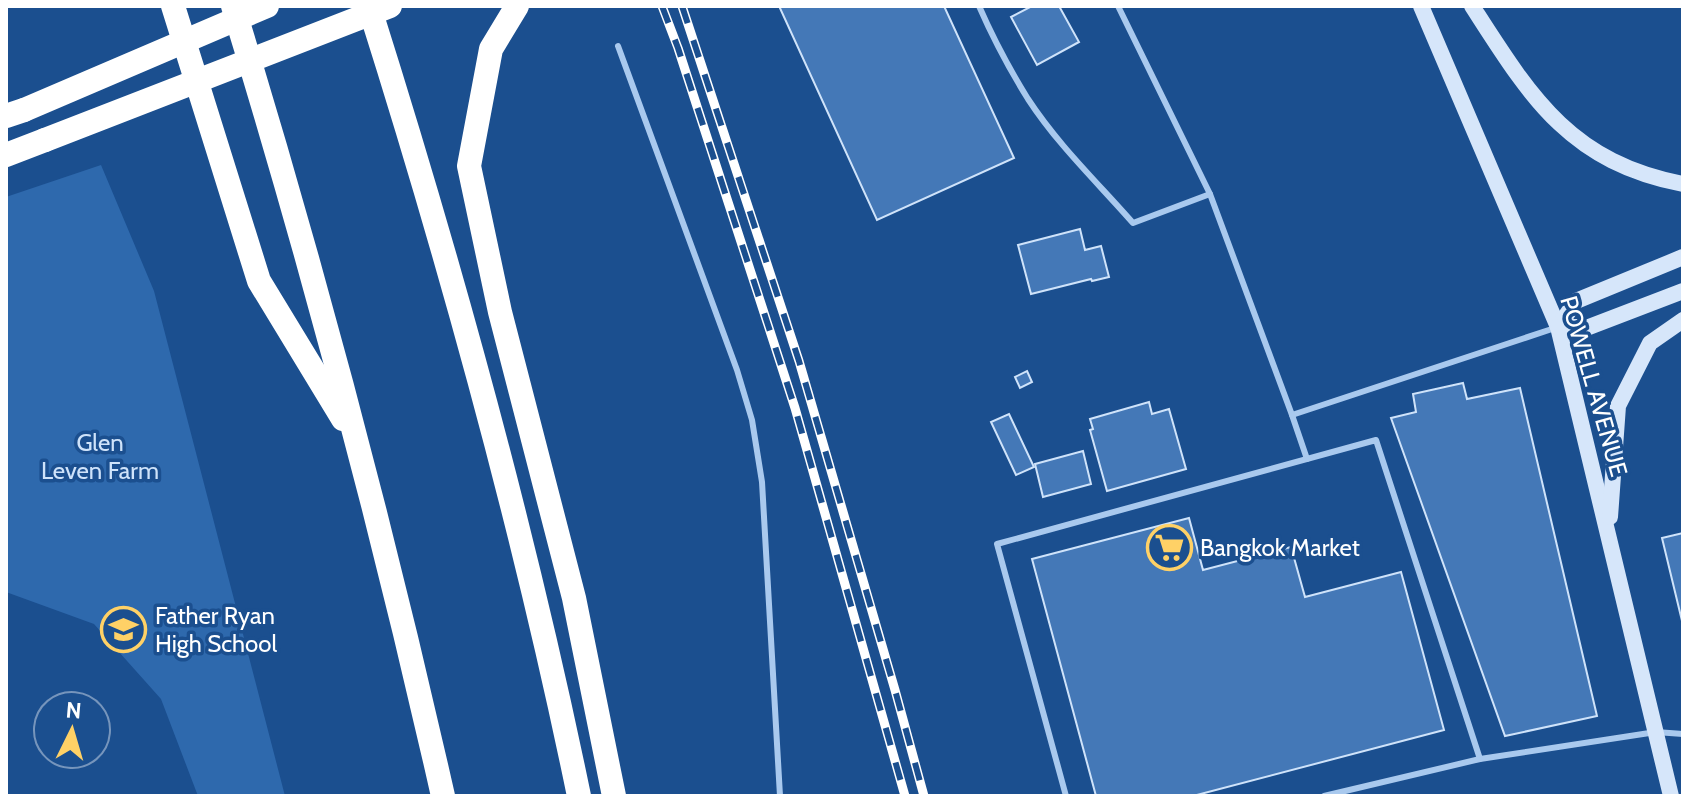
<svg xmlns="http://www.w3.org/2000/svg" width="1689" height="802" font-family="Cabin,sans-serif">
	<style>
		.green { fill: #2e69ad }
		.building { fill: #4478b7; stroke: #cfe3fa; stroke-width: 2 }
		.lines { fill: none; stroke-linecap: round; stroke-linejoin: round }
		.service { stroke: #a9c9ee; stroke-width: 6 }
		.secondary { stroke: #d6e6fa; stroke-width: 16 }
		.motorway { stroke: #fff; stroke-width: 24 }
		.rail-casing { stroke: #fff; stroke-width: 9 }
		.rail { stroke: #1b4f8f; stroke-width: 6; stroke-dasharray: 18; stroke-linecap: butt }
		.motorway-bridge { stroke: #fff; stroke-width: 24 }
		.labels { text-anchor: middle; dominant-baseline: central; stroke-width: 7; stroke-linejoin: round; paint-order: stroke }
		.street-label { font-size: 24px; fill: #fff; stroke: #1b4f8f }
		.park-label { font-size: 24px; fill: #cfe3fa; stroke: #1b4f8f }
		.poi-label { font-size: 24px; fill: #fff; stroke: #1b4f8f; text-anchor: start }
	</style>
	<rect width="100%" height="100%" fill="#1b4f8f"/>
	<!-- green -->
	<polygon class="green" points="101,165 154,291 285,796 198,796 161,699 94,624 6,592 6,197"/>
	<!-- building -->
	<g class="building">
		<polygon points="779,6 944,6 1014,158 877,220"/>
		<polygon points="1032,6 1059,6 1079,42 1037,65 1011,17"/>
		<polygon points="1080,229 1085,250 1101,246 1109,277 1092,281 1091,279 1031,294 1018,245"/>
		<polygon points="1027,371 1032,382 1020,388 1015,377"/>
		<polygon points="1463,383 1467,399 1520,388 1597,716 1505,736 1391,418 1416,412 1413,394"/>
		<polygon points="1149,402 1152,414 1169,409 1186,469 1107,491 1090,430 1093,429 1090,419"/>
		<polygon points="1009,414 1034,467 1016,475 991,422"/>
		<polygon points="1083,451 1091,484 1043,497 1035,464"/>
		<polygon points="1189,518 1203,570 1291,547 1305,597 1401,572 1444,730 1193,796 1096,796 1032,559"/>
		<polygon points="1683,533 1683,625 1662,538"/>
	</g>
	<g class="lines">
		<!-- service -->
		<g class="service">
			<path d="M979 6C993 38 1010 70 1028 99 1058 145 1098 183 1133 223L1210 194"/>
			<polyline points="1118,6 1210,194 1292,415 1558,327"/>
			<polyline points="618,46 737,370 752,420 762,482 780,796"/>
			<polyline points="1292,415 1307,459"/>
			<polyline points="1066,796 997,544 1376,440 1480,759"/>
			<polyline points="1324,796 1480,759 1656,732 1683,734"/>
		</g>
		<!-- secondary -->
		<g class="secondary">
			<polyline points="1421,6 1558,327 1671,796"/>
			<path d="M1472 6C1530 96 1569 162 1683 184"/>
			<polyline points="1558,327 1576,301 1683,257"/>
			<polyline points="1558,327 1589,327 1683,291"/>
			<polyline points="1610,517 1618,406 1650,343 1683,320"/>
		</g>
		<!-- motorway -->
		<g class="motorway">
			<polyline points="173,6 259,281 343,419"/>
			<path d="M233 6C313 267 383 530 443 796"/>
			<path d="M369 6C451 265 524 529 579 796"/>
			<polyline points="517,6 491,49 469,166 500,312 574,598 614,796"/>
			<polyline points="6,116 24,110"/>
			<polyline points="6,155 45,140"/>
		</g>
		<defs>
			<g id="rail">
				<polyline points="662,6 678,48 795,408 905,796"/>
				<polyline points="682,6 799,361 895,690 924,796"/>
			</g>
		</defs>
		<!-- rail casing -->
		<use href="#rail" class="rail-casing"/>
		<!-- rail -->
		<use href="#rail" class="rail"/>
		<!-- motorway-bridge -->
		<g class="motorway-bridge">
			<polyline points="24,110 267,6"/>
			<polyline points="45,140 390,6"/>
		</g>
	</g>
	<!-- icons -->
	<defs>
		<symbol id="supermarket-ring" viewBox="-11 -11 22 22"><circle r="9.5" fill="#1b4f8f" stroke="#ffd166" stroke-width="1.5"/><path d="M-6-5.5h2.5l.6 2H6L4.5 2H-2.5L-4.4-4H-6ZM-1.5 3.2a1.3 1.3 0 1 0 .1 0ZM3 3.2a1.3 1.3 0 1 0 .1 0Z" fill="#ffd166"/></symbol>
		<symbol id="university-ring" viewBox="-11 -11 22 22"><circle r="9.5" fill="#1b4f8f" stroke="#ffd166" stroke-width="1.5"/><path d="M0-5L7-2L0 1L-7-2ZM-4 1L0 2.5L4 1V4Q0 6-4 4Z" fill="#ffd166"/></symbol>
	</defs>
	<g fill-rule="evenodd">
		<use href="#supermarket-ring" x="1144" y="522" width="51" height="51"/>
		<use href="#university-ring" x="98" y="604" width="51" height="51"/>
	</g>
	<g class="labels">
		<!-- street labels -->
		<g class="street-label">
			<text transform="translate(1594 386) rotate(74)">POWELL AVENUE</text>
		</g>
		<!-- park labels -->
		<g class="park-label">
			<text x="100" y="442">Glen<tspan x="100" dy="28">Leven Farm</tspan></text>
		</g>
		<!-- poi labels -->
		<g class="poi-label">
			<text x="1200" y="547">Bangkok Market</text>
			<text x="155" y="615">Father Ryan<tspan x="155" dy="28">High School</tspan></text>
		</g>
	</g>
	<!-- border -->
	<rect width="1689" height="802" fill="none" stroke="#ffffff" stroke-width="16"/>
	<!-- north arrow -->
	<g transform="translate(72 730) rotate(5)"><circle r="38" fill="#1b4f8f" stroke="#7695bc" stroke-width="2"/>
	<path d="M0-6L14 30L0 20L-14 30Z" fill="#ffd166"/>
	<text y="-12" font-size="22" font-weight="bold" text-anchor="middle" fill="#ffffff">N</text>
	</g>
</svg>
